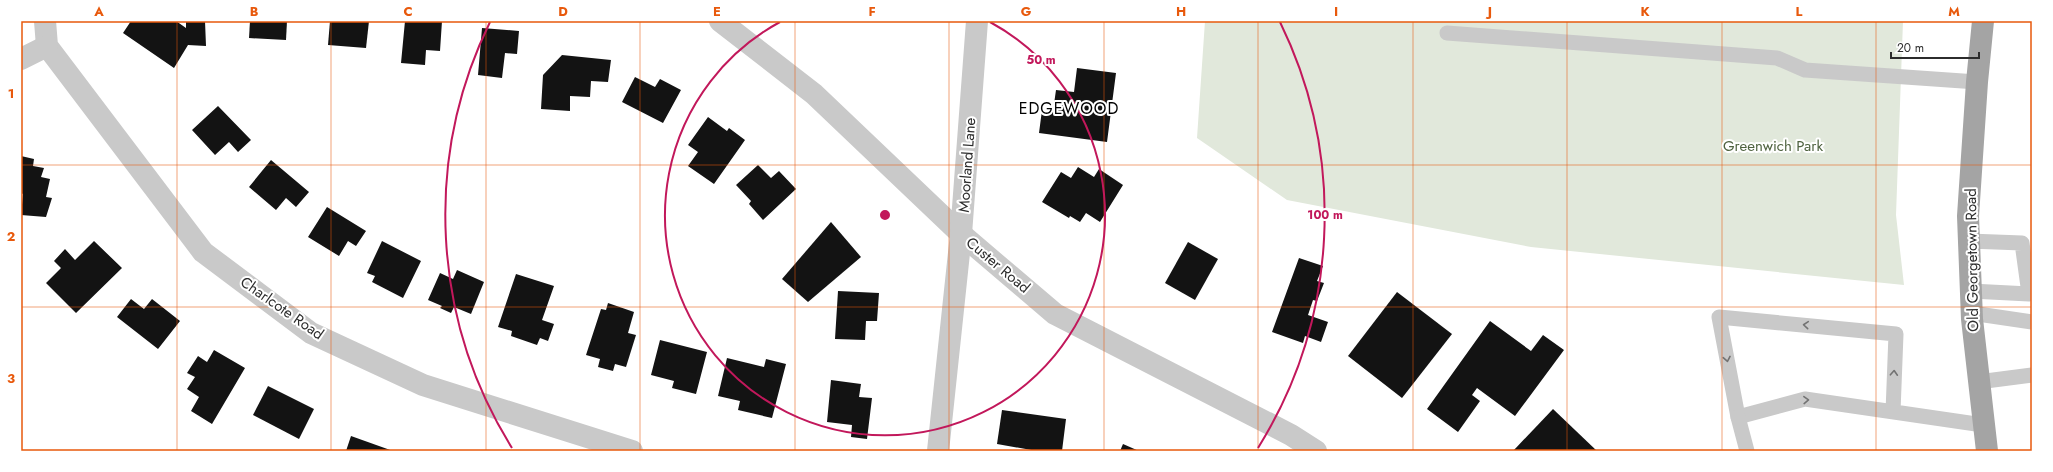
<svg xmlns="http://www.w3.org/2000/svg" width="2053" height="472" font-family="Jost,sans-serif">
	<style>
		.green { fill: #e1e8db }
		.building { fill: #131313 }
		.lines { fill: none; stroke-linecap: round; stroke-linejoin: round }
		.service { stroke: #c9c9c9; stroke-width: 15 }
		.minor { stroke: #c9c9c9; stroke-width: 22 }
		.primary { stroke: #a4a4a4; stroke-width: 22 }
		.oneway { stroke: #737373 }
		.grid { fill: none; stroke: #e8590c; stroke-width: 1; stroke-opacity: 0.55 }
		.ring { fill: none; stroke: #c2185b; stroke-width: 2 }
		.labels { text-anchor: middle; dominant-baseline: central; stroke-width: 4; stroke-linejoin: round; paint-order: stroke }
		.park-label { font-size: 15px; fill: #4e623f; stroke: #fff }
		.street-label { font-size: 15px; fill: #2c2c2c; stroke: #fff }
		.neighbourhood-label { font-size: 16px; letter-spacing: 1px; fill: #000; stroke: #fff }
		.centre { fill: #c2185b; stroke: #fff; stroke-width: 2 }
		.ring-label { font-size: 12px; text-anchor: middle; font-weight: bold; fill: #c2185b; stroke: #fff; stroke-width: 4; stroke-linejoin: round; paint-order: stroke }
		.neatline { fill: none; stroke: #e8590c; stroke-width: 1.5 }
		.grid-label { font-size: 13px; text-anchor: middle; font-weight: bold; fill: #e8590c }
	</style>
	<rect width="100%" height="100%" fill="#fff"/>
	<!-- green -->
	<polygon class="green" points="1205,21 1903,21 1896,215 1904,285 1531,247 1287,200 1197,138"/>
	<!-- building -->
	<g class="building">
		<polygon points="131,21 176,21 186,28 186,21 205,21 206,46 188,45 174,68 123,33"/>
		<polygon points="250,21 287,21 286,40 249,38"/>
		<polygon points="330,21 369,21 366,48 328,45"/>
		<polygon points="405,21 442,21 440,51 426,50 425,65 401,63"/>
		<polygon points="482,28 519,31 517,54 505,53 502,78 478,75"/>
		<polygon points="562,55 611,60 608,82 591,81 590,97 570,96 570,111 541,109 543,75"/>
		<polygon points="1077,68 1116,73 1107,142 1039,133 1042,110 1053,111 1056,90 1074,92"/>
		<polygon points="635,77 655,87 660,79 681,90 663,123 622,102"/>
		<polygon points="218,106 251,140 238,152 229,142 215,155 192,130"/>
		<polygon points="708,117 727,131 729,128 745,140 714,184 688,166 698,152 688,145"/>
		<polygon points="21,156 34,159 33,166 44,168 41,177 50,179 46,197 52,198 46,217 21,215 23,194 21,193"/>
		<polygon points="271,160 309,192 296,207 286,198 276,210 249,187"/>
		<polygon points="758,165 771,178 779,171 796,189 763,220 749,204 751,201 736,185"/>
		<polygon points="1078,167 1094,177 1099,169 1123,185 1100,222 1086,213 1080,222 1070,216 1069,218 1042,202 1061,172 1071,178"/>
		<polygon points="327,207 366,231 356,246 348,241 339,256 308,237"/>
		<polygon points="831,222 861,257 808,302 782,279"/>
		<polygon points="94,241 122,268 76,313 46,283 61,268 54,261 65,249 75,260"/>
		<polygon points="382,241 421,261 403,298 372,282 375,276 367,273"/>
		<polygon points="1188,242 1218,259 1195,300 1165,283"/>
		<polygon points="1299,258 1323,266 1317,281 1324,283 1317,301 1313,300 1308,315 1328,322 1321,342 1305,336 1303,343 1272,332"/>
		<polygon points="457,270 484,282 471,314 454,307 451,313 440,308 442,306 428,300 440,273 453,279"/>
		<polygon points="516,274 554,286 542,320 554,324 548,341 540,338 537,345 511,336 512,331 498,327"/>
		<polygon points="838,291 879,293 877,321 866,321 865,340 835,339"/>
		<polygon points="1397,292 1452,334 1402,398 1348,356"/>
		<polygon points="131,299 144,309 152,299 180,321 158,349 117,317"/>
		<polygon points="608,303 634,312 628,333 636,335 626,367 615,364 613,371 598,367 600,359 586,355 601,309 606,310"/>
		<polygon points="1490,321 1531,351 1543,335 1564,350 1515,416 1477,388 1472,395 1480,401 1458,432 1427,409"/>
		<polygon points="660,340 707,352 696,394 672,388 674,381 651,375"/>
		<polygon points="214,350 245,368 212,424 191,411 199,397 187,389 195,377 187,373 198,356 207,362"/>
		<polygon points="727,358 764,367 766,359 786,364 772,418 738,410 740,401 718,396"/>
		<polygon points="831,380 861,384 859,397 872,398 867,439 851,437 852,425 827,422"/>
		<polygon points="268,386 314,409 299,439 253,415"/>
		<polygon points="1553,409 1597,451 1513,451"/>
		<polygon points="1002,410 1066,419 1062,451 1037,451 997,444"/>
		<polygon points="351,436 393,451 346,451"/>
		<polygon points="1123,444 1139,451 1120,451"/>
	</g>
	<g class="lines">
		<!-- service -->
		<g class="service">
			<polyline points="1447,33 1777,58 1805,70 1977,82"/>
			<polyline points="1969,241 2022,243 2029,294 1971,291"/>
			<polyline points="1971,313 2032,322"/>
			<polyline points="1978,382 2032,375"/>
			<polyline points="1893,412 1896,334 1719,317 1738,417 1805,399 1983,425"/>
			<polyline points="1738,417 1747,451"/>
		</g>
		<!-- minor -->
		<g class="minor">
			<polyline points="45,21 47,46 203,252 311,333 423,385 632,451"/>
			<polyline points="720,21 814,94 961,234 1055,314 1291,435 1316,451"/>
			<polyline points="21,59 47,46"/>
			<polyline points="938,451 961,234 977,21"/>
		</g>
		<!-- primary -->
		<polyline class="primary" points="1983,21 1977,82 1968,216 1972,319 1987,451"/>
	</g>
	<!-- one-way arrows -->
	<defs><path id="oneway-chevron" d="M-2-3.5L2.5 0L-2 3.5" fill="none" stroke-width="1.6" stroke-linecap="round" stroke-linejoin="round"/></defs>
	<g class="oneway">
		<use href="#oneway-chevron" transform="translate(1806 325) rotate(-175)"/>
		<use href="#oneway-chevron" transform="translate(1727 359) rotate(79)"/>
		<use href="#oneway-chevron" transform="translate(1894 373) rotate(-87)"/>
		<use href="#oneway-chevron" transform="translate(1806 400) rotate(-2)"/>
	</g>
	<!-- grid -->
	<path class="grid" d="M177 21V451M331 21V451M486 21V451M640 21V451M795 21V451M949 21V451M1104 21V451M1258 21V451M1413 21V451M1567 21V451M1722 21V451M1876 21V451M21 165H2032M21 307H2032"/>
	<!-- distance rings -->
	<g class="ring">
		<path d="M990 22A220 220 0 1 1 780 22"/>
		<path d="M512 448A440 440 0 0 1 490 22M1280 22A440 440 0 0 1 1258 448"/>
	</g>
	<g class="labels">
		<!-- park labels -->
		<g class="park-label">
			<text x="1773" y="146">Greenwich Park</text>
		</g>
		<!-- street labels -->
		<g class="street-label">
			<text transform="translate(967 165) rotate(-86)">Moorland Lane</text>
			<text transform="translate(1972 260) rotate(-91)">Old Georgetown Road</text>
			<text transform="translate(998 265) rotate(40)">Custer Road</text>
			<text transform="translate(282 308) rotate(35)">Charlcote Road</text>
		</g>
		<!-- neighbourhood labels -->
		<g class="neighbourhood-label">
			<text x="1069" y="108">EDGEWOOD</text>
		</g>
	</g>
	<circle cx="885" cy="215" r="6" class="centre"/>
	<g class="ring-label">
		<text x="1041" y="64">50 m</text>
		<text x="1325" y="219">100 m</text>
	</g>
	<!-- border -->
	<rect width="2053" height="472" fill="none" stroke="#ffffff" stroke-width="44"/>
	<!-- scale -->
	<path d="M1891 52v6h88v-6" fill="none" stroke="#2c2c2c" stroke-width="2"/>
	<text x="1897" y="52" font-size="12" fill="#2c2c2c" stroke="#ffffff" stroke-width="3" paint-order="stroke">20 m</text>
	<rect x="22" y="22" width="2009" height="428" class="neatline"/>
	<g class="grid-label">
		<text x="99" y="16">A</text>
		<text x="254" y="16">B</text>
		<text x="408" y="16">C</text>
		<text x="563" y="16">D</text>
		<text x="717" y="16">E</text>
		<text x="872" y="16">F</text>
		<text x="1026" y="16">G</text>
		<text x="1181" y="16">H</text>
		<text x="1336" y="16">I</text>
		<text x="1490" y="16">J</text>
		<text x="1645" y="16">K</text>
		<text x="1799" y="16">L</text>
		<text x="1954" y="16">M</text>
		<text x="11" y="98">1</text>
		<text x="11" y="241">2</text>
		<text x="11" y="383">3</text>
	</g>
</svg>
